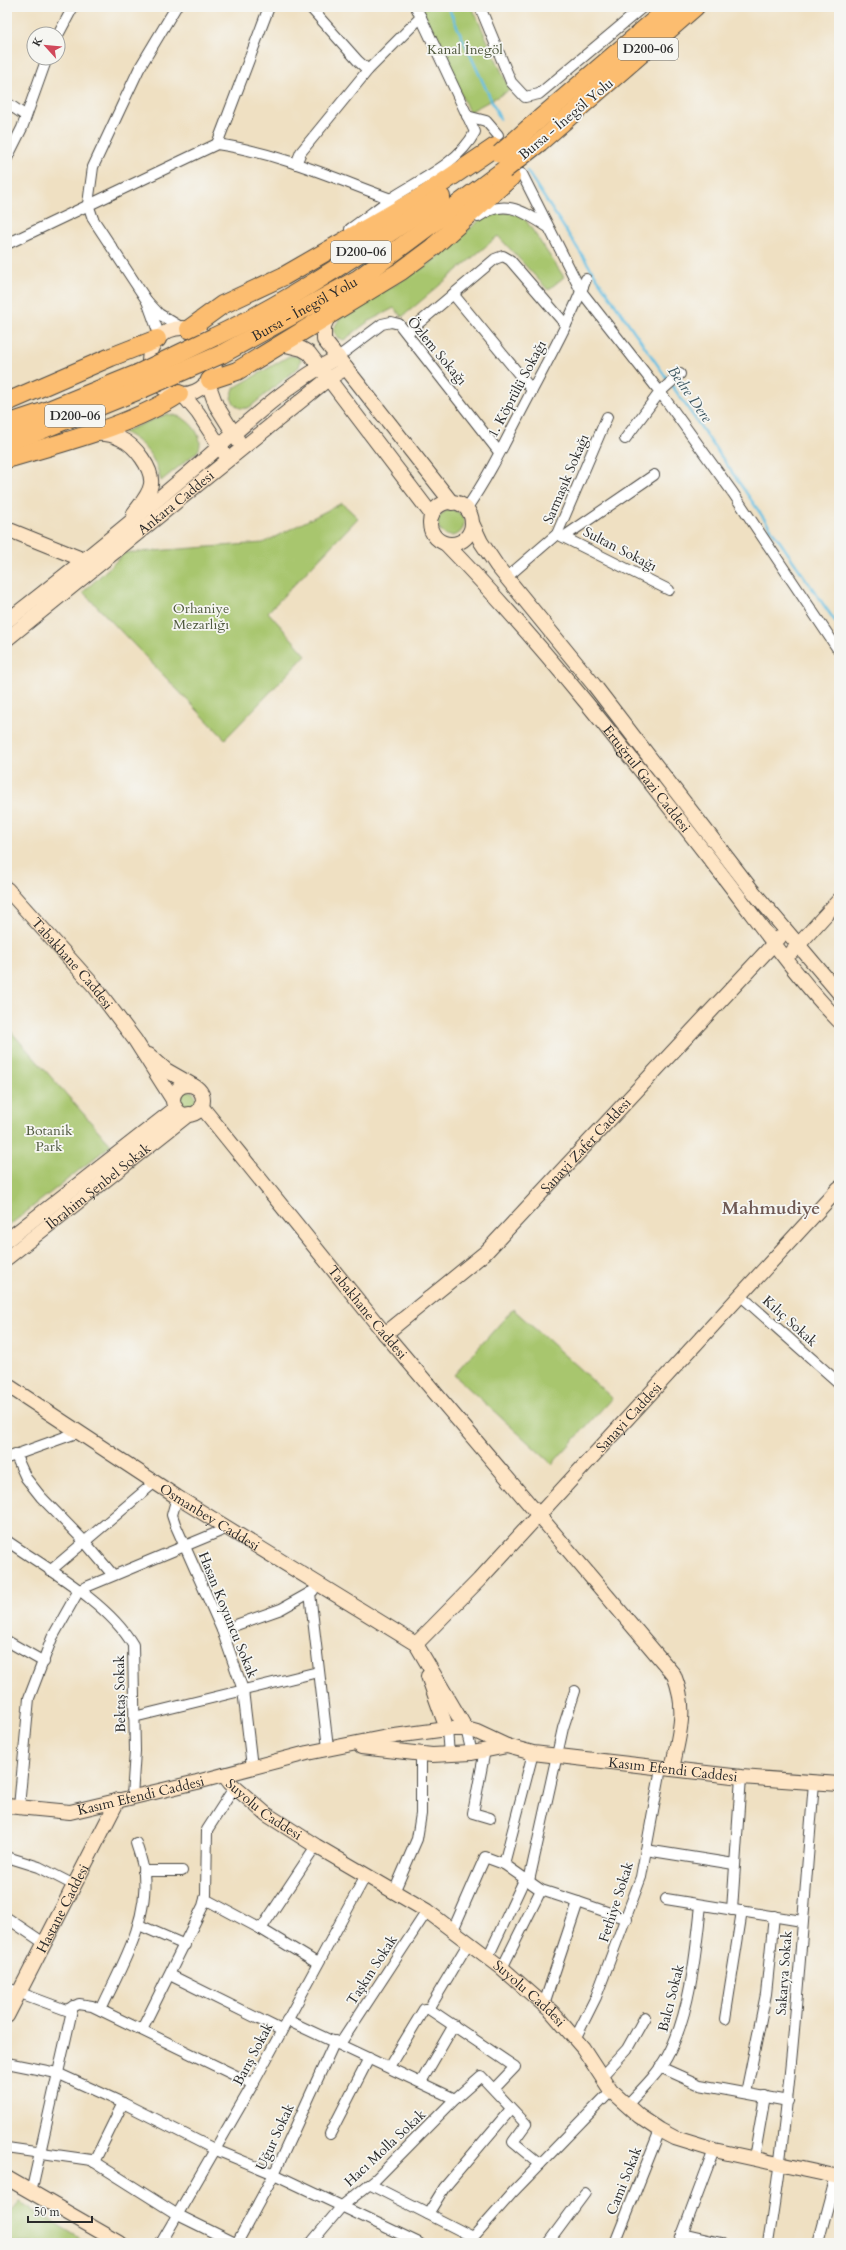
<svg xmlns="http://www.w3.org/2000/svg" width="846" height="2250" font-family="Cardo,serif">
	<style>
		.green { fill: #a8c66e; stroke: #6a784c }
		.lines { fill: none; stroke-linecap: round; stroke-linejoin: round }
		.stream { stroke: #66c0e4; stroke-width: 2.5 }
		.street-casing { stroke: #484642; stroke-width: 12 }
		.secondary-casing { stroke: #484642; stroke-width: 16 }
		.highway-casing { stroke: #484642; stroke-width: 20 }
		.street { stroke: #fff; stroke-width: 10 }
		.secondary { stroke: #fee5c5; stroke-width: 14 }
		.highway { stroke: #fcbd6f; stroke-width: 18 }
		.highway-bridge-casing { stroke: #484642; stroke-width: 20; stroke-linecap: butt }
		.highway-bridge { stroke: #fcbd6f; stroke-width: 18 }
		.labels { text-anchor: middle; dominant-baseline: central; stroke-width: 3.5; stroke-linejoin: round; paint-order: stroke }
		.shield { fill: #f6f6f2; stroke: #686867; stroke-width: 1 }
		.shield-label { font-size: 13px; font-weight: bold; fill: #2b2b2b }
		.park-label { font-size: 14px; fill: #505a3f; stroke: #f6f6f2 }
		.street-label { font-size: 14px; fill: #2b2b2b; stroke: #f6f6f2 }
		.water-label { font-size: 15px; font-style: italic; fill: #3d5862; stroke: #f6f6f2 }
		.district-label { font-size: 18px; font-weight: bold; fill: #6f5953; stroke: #f6f6f2 }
	</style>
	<rect width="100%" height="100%" fill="#f6f6f2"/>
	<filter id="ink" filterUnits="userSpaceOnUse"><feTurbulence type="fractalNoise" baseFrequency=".025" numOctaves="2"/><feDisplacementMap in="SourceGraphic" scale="8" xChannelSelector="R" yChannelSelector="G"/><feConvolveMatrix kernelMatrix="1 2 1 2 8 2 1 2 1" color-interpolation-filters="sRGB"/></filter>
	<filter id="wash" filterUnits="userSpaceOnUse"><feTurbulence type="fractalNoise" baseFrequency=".012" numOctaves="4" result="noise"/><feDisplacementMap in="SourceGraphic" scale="16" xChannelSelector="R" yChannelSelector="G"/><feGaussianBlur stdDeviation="0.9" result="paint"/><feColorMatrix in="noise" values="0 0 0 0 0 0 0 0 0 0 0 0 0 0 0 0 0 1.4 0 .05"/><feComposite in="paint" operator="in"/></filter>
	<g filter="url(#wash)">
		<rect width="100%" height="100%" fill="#efe0c2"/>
		<!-- green -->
		<g class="green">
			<polygon points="421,7 472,7 510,90 469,112"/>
			<polygon points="505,212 519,215 525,219 564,277 548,290 498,236 402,317 394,308 369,321 344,340 338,338 333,330 340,318 429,264 488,213"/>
			<path d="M289 356H297L301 359 299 367 250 407C240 411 235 406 231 398L234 388Z"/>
			<path d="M167 414C172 415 177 415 182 418 193 423 206 441 197 452L161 481C155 457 145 443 123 432Z"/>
			<polygon points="342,503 358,518 268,612 306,655 225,739 83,592 125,553 263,543"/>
			<circle cx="451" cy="523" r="13"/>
			<polygon points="7,1027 111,1145 7,1227"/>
			<circle cx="188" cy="1099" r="8"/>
			<polygon points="513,1309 612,1398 552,1464 454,1375"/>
			<polygon points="20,2202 88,2243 13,2243 7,2236 7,2217"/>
		</g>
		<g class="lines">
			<!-- stream -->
			<g class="stream">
				<polyline points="448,7 500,119"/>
				<polyline points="527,171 597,278 668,380"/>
				<polyline points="671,384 839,627"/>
			</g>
		</g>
	</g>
	<g filter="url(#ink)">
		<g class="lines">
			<defs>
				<g id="street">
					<polyline points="310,7 358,61 368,70"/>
					<polyline points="480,7 511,82 525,97 539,94 643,7"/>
					<polyline points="58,35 73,7"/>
					<polyline points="7,103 26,116"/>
					<polyline points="467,116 486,121 498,135"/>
					<polyline points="217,144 269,7"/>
					<polyline points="7,158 22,128 47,58"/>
					<polyline points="296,164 301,152 368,70 421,17"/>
					<polyline points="522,174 581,291 660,392 733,493 839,651"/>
					<path d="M478 217C505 197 524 212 548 227"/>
					<path d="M350 229C364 219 378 208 392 198 421 179 458 164 475 132L416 7"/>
					<path d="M7 244 217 144C278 153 334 178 391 199"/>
					<polyline points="453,294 532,390"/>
					<polyline points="147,301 93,219 88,204 93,167 139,69 176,7"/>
					<polyline points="407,333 495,259 503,256 510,260 566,325"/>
					<polyline points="160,337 147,301 159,314 184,329"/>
					<polyline points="338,357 382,324 391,322 399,324 499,452"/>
					<polyline points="625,439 660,392 680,374"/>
					<path d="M466 509C490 475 508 436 527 400 548 360 570 321 586 279"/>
					<polyline points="557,534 669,590"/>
					<polyline points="565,536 654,475"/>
					<polyline points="506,578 557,534 607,417"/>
					<polyline points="740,1295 839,1383"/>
					<polyline points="15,1454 26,1478 41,1497 84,1541 113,1575"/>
					<polyline points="7,1458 79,1432"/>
					<polyline points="177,1497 172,1515 175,1524 222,1630 243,1690 252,1767"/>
					<path d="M7 1541C46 1568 109 1603 133 1645L135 1751 132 1797"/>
					<polyline points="50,1571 155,1482"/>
					<polyline points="79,1590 228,1528"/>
					<polyline points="310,1593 328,1748"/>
					<polyline points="222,1630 281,1609 313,1591"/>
					<polyline points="7,1641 44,1662"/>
					<polyline points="134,1717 318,1672"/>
					<polyline points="447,1729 449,1755"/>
					<polyline points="466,1729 472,1753"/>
					<polyline points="485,1750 473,1813 490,1818"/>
					<polyline points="19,1807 29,1698 52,1638 79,1590"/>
					<polyline points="646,1850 734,1864"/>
					<polyline points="7,1857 39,1867 74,1885"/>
					<polyline points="504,1864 541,1890 578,1902"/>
					<polyline points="143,1871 182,1871"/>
					<polyline points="529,1881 563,1728 575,1691"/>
					<polyline points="394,1892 417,1839 421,1814 421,1754"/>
					<polyline points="205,1899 261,1929 317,1963"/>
					<polyline points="666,1899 802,1921"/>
					<polyline points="732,1910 741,1777"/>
					<polyline points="7,1918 44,1943"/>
					<polyline points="139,1925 185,1945"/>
					<polyline points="261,1929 316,1846"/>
					<polyline points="453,1930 485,1857 504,1864 533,1753"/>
					<polyline points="488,1957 525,1878"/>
					<polyline points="502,1968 541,1890"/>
					<polyline points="170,1975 281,2030"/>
					<polyline points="7,1988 66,2010 79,2004 92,2006 253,2084"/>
					<polyline points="544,2004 578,1902 627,1919"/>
					<polyline points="429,2009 469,1942"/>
					<path d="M101 2010C120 1968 149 1922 144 1873 143 1863 139 1853 136 1843"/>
					<polyline points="725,2019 742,1911"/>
					<polyline points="287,2020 455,2099"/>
					<polyline points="142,2029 203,1906 206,1895 207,1830 234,1788"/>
					<polyline points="575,2039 596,1997 641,1877 661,1768"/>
					<polyline points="340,2044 427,1911"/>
					<polyline points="7,2063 57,2073 123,2103 216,2150 274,2174 419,2243"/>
					<polyline points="389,2067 424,2009 429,2009 515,2067 494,2089"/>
					<polyline points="660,2067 700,2085 788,2101"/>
					<polyline points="602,2076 627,2049 645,2017"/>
					<polyline points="421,2082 454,2025"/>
					<polyline points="746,2093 766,1994 774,1916"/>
					<path d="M626 2106C641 2090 657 2075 667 2057 690 2015 696 1952 701 1905"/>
					<polyline points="330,2134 369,2058"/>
					<polyline points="7,2148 91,2160 178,2215 235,2243"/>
					<polyline points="754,2159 765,2096"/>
					<polyline points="94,2162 123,2103"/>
					<polyline points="369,2184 473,2237"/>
					<polyline points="31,2193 73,2006"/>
					<polyline points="428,2214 444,2188 511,2109"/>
					<polyline points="682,2234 721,2243"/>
					<polyline points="161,2243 253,2084 366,1875"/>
					<polyline points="237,2243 274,2174 335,2041"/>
					<polyline points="311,2243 342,2206 376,2179 455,2099 481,2076 526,2124 513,2142 540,2164"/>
					<polyline points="468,2243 513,2192 611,2091"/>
					<polyline points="548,2243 585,2193"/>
					<polyline points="615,2243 660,2130"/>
					<polyline points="679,2243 714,2150"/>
					<path d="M768 2243C793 2090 801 1937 814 1783"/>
					<polyline points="818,2243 836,2176"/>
				</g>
				<g id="secondary">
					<polyline points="329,315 324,326 324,340 452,503"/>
					<circle cx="182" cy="361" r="33"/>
					<polyline points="282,344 302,349 309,353 432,515"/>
					<polyline points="208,383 216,405 239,442"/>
					<polyline points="183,395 198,413 224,453"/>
					<path d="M94 434C104 433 112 434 121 439 135 445 153 469 151 484 150 494 140 505 134 513"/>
					<circle cx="451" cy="523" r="21"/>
					<polyline points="472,523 481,542 497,566 594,685 751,889 839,993"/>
					<polyline points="7,529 84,560"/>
					<path id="s1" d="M446 544C548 649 637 765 726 880 763 928 797 978 839 1021"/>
					<path d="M7 621C69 573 130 523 190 472 237 432 283 386 338 357"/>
					<path id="s2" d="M7 639 328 379 346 368"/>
					<path id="s3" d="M7 889 95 987 135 1040 173 1100"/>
					<polyline points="792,952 839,900"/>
					<polyline points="149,1055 166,1070 194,1086"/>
					<circle cx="188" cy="1100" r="15"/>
					<path id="s4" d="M201 1106 381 1329 674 1675C688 1710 679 1734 672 1769"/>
					<polyline points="7,1240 176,1108"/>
					<path id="s5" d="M7 1258 189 1114"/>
					<path id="s6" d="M385 1334 486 1252 779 938"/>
					<path id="s7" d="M7 1385 177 1497 416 1644 466 1729"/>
					<path id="s8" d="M416 1644 479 1580 839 1188"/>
					<polyline points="428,1676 447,1729"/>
					<polyline points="361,1747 432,1755 472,1753 507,1746"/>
					<path id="s9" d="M224 1775 230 1783 266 1814 316 1846 427 1911 502 1968 552 2012 583 2048 611 2091 639 2116 660 2130 675 2138 714 2150 839 2177"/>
					<path id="s10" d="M7 1806 70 1812 197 1782 307 1753 387 1737 447 1729H466L477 1732 507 1746 533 1753 741 1777 839 1784"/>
					<path id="s11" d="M7 2016 118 1800"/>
					<polyline points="7,2178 120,2243"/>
				</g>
				<g id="highway">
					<polyline points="529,128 670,7"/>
					<polyline points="540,142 695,7"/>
					<polyline points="189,329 222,305 284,276 426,194 495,147"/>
					<path d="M214 337C295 299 368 248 441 197"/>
					<path id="s12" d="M222 354 358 279 504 170"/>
					<polyline points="210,380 237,371 401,271 432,248 511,177"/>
					<polyline points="7,402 111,357 157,339"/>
					<polyline points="7,424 46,411 137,374"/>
					<polyline points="7,441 34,433 142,389"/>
					<path d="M7 459C63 442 131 426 179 394"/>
				</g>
			</defs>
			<!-- street casing -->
			<use href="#street" class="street-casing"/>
			<!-- secondary casing -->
			<use href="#secondary" class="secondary-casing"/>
			<!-- highway casing -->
			<use href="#highway" class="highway-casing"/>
			<!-- street -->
			<use href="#street" class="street"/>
			<!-- secondary -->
			<use href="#secondary" class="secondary"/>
			<!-- highway -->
			<use href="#highway" class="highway"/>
			<defs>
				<g id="highway-bridge">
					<polyline points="500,154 529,128"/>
					<polyline points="504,170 540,142"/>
					<polyline points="137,374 214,337"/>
					<polyline points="142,389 222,354"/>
				</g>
			</defs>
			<!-- highway-bridge casing -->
			<use href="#highway-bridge" class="highway-bridge-casing"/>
			<!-- highway-bridge -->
			<use href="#highway-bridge" class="highway-bridge"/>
		</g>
	</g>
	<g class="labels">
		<!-- shield labels -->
		<g class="shield">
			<rect x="618" y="38" width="60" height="22" rx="3"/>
			<rect x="331" y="241" width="60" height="22" rx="3"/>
			<rect x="45" y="405" width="60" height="22" rx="3"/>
		</g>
		<g class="shield-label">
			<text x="648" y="49">D200-06</text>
			<text x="361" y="252">D200-06</text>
			<text x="75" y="416">D200-06</text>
		</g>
		<!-- park labels -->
		<g class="park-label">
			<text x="465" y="49">Kanal İnegöl</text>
			<text x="201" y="608">Orhaniye<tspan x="201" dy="16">Mezarlığı</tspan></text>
			<text x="49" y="1130">Botanik<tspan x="49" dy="16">Park</tspan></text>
		</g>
		<!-- street labels -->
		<g class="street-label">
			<text transform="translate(566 119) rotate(-40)">Bursa - İnegöl Yolu</text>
			<text stroke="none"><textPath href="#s12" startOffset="94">Bursa - İnegöl Yolu</textPath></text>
			<text transform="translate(437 351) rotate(50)">Özlem Sokağı</text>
			<text transform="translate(517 389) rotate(-62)">1. Köprülü Sokağı</text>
			<text transform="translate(566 479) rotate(-67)">Sarmaşık Sokağı</text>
			<text stroke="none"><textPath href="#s2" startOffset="217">Ankara Caddesi</textPath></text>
			<text transform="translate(620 549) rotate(27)">Sultan Sokağı</text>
			<text stroke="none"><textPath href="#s1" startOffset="309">Ertuğrul Gazi Caddesi</textPath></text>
			<text stroke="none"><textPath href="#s3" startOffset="99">Tabakhane Caddesi</textPath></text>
			<text stroke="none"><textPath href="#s6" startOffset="276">Sanayi Zafer Caddesi</textPath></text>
			<text stroke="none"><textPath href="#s5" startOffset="116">İbrahim Şenbel Sokak</textPath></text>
			<text stroke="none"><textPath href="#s4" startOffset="265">Tabakhane Caddesi</textPath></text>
			<text transform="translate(790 1321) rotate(42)">Kılıç Sokak</text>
			<text stroke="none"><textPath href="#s8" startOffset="311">Sanayi Caddesi</textPath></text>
			<text stroke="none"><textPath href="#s7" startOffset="242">Osmanbey Caddesi</textPath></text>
			<text transform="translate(228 1615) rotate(68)">Hasan Koyuncu Sokak</text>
			<text transform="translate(120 1694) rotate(-91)">Bektaş Sokak</text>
			<text stroke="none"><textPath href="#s10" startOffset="681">Kasım Efendi Caddesi</textPath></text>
			<text stroke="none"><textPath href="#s10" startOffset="136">Kasım Efendi Caddesi</textPath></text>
			<text stroke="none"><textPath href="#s9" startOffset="53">Suyolu Caddesi</textPath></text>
			<text transform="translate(616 1902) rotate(-72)">Fethiye Sokak</text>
			<text stroke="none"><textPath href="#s11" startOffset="121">Hastane Caddesi</textPath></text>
			<text transform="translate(372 1970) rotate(-57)">Taşkın Sokak</text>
			<text transform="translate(784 1973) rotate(-86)">Sakarya Sokak</text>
			<text stroke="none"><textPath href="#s9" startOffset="377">Suyolu Caddesi</textPath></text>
			<text transform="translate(671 1998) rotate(-76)">Balcı Sokak</text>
			<text transform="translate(253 2054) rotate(-62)">Barış Sokak</text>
			<text transform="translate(275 2137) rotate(-65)">Uğur Sokak</text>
			<text transform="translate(385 2148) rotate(-43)">Hacı Molla Sokak</text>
			<text transform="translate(624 2181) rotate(-68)">Cami Sokak</text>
		</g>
		<!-- water labels -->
		<g class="water-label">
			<text transform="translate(690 394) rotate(55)">Bedre Dere</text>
		</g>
		<!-- district labels -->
		<g class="district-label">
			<text x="771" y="1208">Mahmudiye</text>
		</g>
	</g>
	<!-- margin -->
	<rect width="846" height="2250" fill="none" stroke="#f6f6f2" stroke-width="24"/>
	<!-- north arrow -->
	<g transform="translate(46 46) rotate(297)"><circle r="19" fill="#f6f6f2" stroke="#a5a5a2"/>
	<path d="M0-3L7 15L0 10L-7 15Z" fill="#d1495b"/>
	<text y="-6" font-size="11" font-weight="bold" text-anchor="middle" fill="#2b2b2b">K</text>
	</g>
	<!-- scale -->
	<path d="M28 2216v6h64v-6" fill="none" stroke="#2b2b2b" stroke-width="2"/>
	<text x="34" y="2216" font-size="12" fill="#2b2b2b" stroke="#f6f6f2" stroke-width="3" paint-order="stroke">50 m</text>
</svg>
